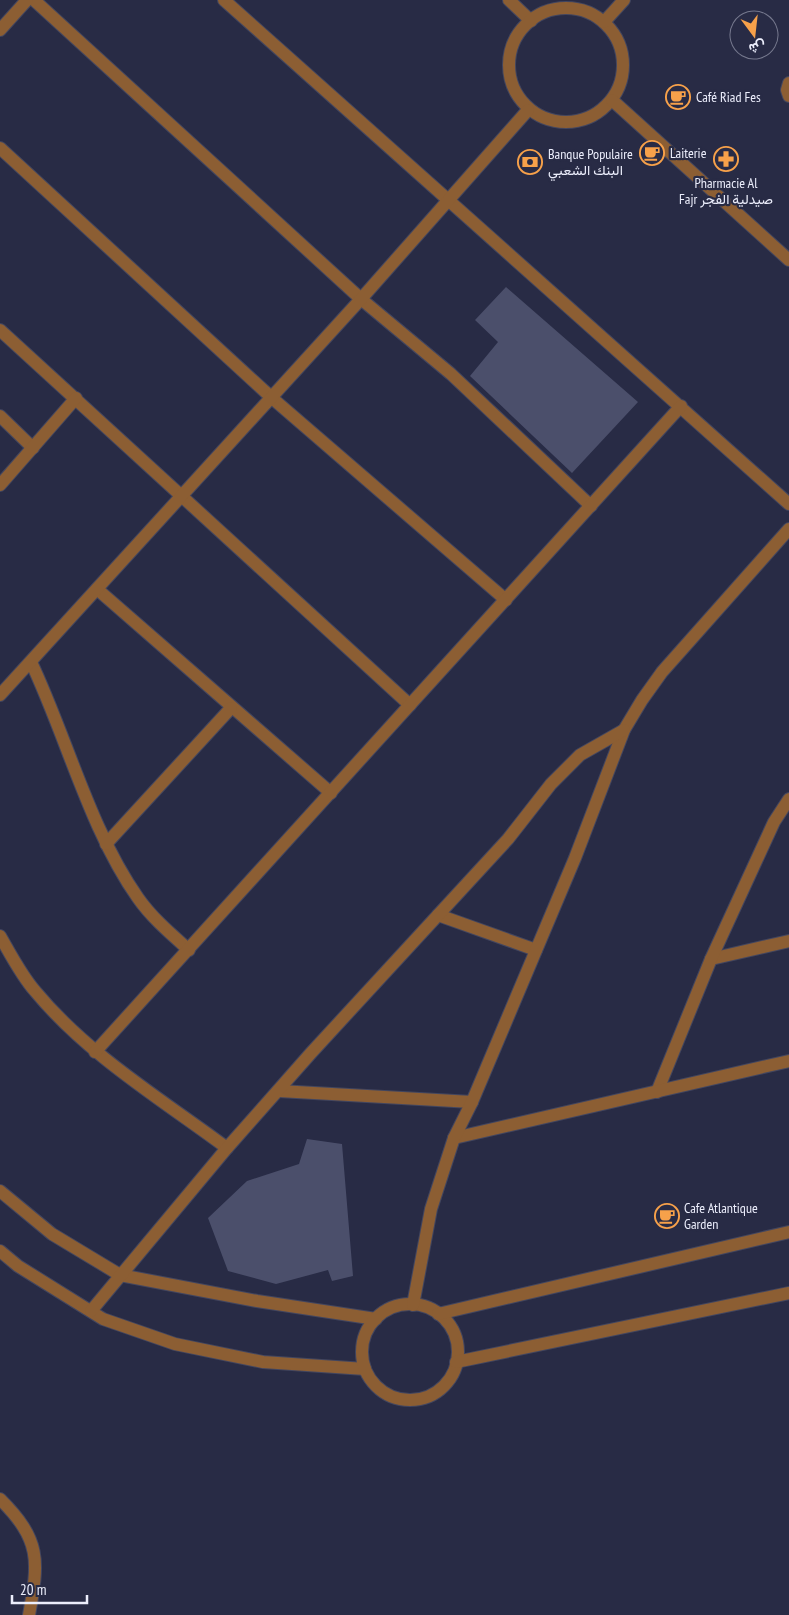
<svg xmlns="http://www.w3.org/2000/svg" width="789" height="1615" font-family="'PT Sans Narrow',Vazirmatn,sans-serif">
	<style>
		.building { fill: #4b4f6b }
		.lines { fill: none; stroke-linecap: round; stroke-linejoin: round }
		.minor-casing { stroke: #43465f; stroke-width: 14 }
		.minor { stroke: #8c5e33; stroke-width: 12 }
		.labels { text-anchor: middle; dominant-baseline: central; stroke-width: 4.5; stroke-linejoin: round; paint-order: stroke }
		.poi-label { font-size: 14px; fill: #eceefc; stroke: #282b45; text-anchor: start }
	</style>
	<rect width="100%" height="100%" fill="#282b45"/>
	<!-- building -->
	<g class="building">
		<polygon points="506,287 638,402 572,473 470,376 498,342 475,320"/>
		<polygon points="307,1139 342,1144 353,1276 332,1281 328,1270 276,1284 228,1271 208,1218 247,1181 299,1164"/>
	</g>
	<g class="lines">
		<defs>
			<g id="minor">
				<polyline points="34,0 361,299 451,374 591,506"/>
				<polyline points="224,0 789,504"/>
				<polyline points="509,0 531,21"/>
				<circle cx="566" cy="65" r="57"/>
				<polyline points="604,22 624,0"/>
				<polyline points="0,30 27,0"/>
				<polyline points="789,83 787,90 789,96"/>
				<polyline points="612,100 789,260"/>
				<polyline points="0,148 272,398 506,600"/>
				<polyline points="0,330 410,705"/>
				<polyline points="0,416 33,448"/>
				<polyline points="0,485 76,398"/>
				<polyline points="97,589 331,793"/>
				<path d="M31 662C67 738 90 830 138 898 152 918 171 934 189 950"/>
				<polyline points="0,695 361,299 528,110"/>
				<polyline points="106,844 231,708"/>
				<polyline points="438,915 536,950"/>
				<path d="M0 936C11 955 21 975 35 991 88 1055 161 1099 227 1148"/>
				<polyline points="711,959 789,941"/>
				<polyline points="95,1052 681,406"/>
				<polyline points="279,1091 472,1102"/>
				<polyline points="657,1092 711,959 774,822 789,799"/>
				<polyline points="454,1138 789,1061"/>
				<polyline points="0,1191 52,1234 120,1275 257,1301 376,1319"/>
				<polyline points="0,1251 18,1266 103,1319 175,1344 263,1362 365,1369"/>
				<circle cx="410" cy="1352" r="48"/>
				<polyline points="413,1305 431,1209 454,1138 472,1102 575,858 624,730 642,700 662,672 789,529"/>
				<polyline points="91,1311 227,1148 311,1053 508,839 551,784 580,755 624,730"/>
				<polyline points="438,1314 789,1232"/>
				<polyline points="456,1362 789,1293"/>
				<path d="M0 1499C41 1540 39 1560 29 1615"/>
			</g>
		</defs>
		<!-- minor casing -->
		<use href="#minor" class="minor-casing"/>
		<!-- minor -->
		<use href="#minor" class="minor"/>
	</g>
	<!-- icons -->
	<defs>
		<symbol id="cafe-ring" viewBox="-11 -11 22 22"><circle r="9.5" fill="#282b45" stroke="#f7a14a" stroke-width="1.5"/><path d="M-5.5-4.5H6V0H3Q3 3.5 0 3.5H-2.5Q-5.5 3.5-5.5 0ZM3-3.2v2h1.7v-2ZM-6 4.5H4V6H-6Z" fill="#f7a14a"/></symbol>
		<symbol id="pharmacy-ring" viewBox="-11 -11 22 22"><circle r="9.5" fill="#282b45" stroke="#f7a14a" stroke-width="1.5"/><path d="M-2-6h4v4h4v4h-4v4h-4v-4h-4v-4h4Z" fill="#f7a14a"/></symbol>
		<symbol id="bank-ring" viewBox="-11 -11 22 22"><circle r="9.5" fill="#282b45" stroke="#f7a14a" stroke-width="1.5"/><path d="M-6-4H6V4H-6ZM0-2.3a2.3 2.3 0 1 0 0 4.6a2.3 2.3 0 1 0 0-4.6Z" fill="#f7a14a"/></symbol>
	</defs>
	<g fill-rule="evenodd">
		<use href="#cafe-ring" x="664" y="83" width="28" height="28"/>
		<use href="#cafe-ring" x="638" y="139" width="28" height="28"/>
		<use href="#pharmacy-ring" x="712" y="145" width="28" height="28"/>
		<use href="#bank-ring" x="516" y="148" width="28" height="28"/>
		<use href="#cafe-ring" x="653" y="1202" width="28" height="28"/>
	</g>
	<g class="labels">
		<!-- poi labels -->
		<g class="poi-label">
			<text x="696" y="97">Café Riad Fes</text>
			<text x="670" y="153">Laiterie</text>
			<text x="548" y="154">Banque Populaire<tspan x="548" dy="16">البنك الشعبي</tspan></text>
			<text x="726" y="183" text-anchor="middle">Pharmacie Al<tspan x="726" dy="16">Fajr صيدلية الفجر</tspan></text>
			<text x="684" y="1208">Cafe Atlantique<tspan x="684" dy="16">Garden</tspan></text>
		</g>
	</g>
	<!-- north arrow -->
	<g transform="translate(754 35) rotate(165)"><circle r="24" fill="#282b45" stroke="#76798e"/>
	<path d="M0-4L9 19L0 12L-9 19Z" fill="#f7a14a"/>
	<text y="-8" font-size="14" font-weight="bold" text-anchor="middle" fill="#eceefc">ش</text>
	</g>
	<!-- scale -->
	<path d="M12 1595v8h75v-8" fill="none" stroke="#eceefc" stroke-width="2.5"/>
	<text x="20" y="1595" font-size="15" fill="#eceefc" stroke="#282b45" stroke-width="4" paint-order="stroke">20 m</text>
</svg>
